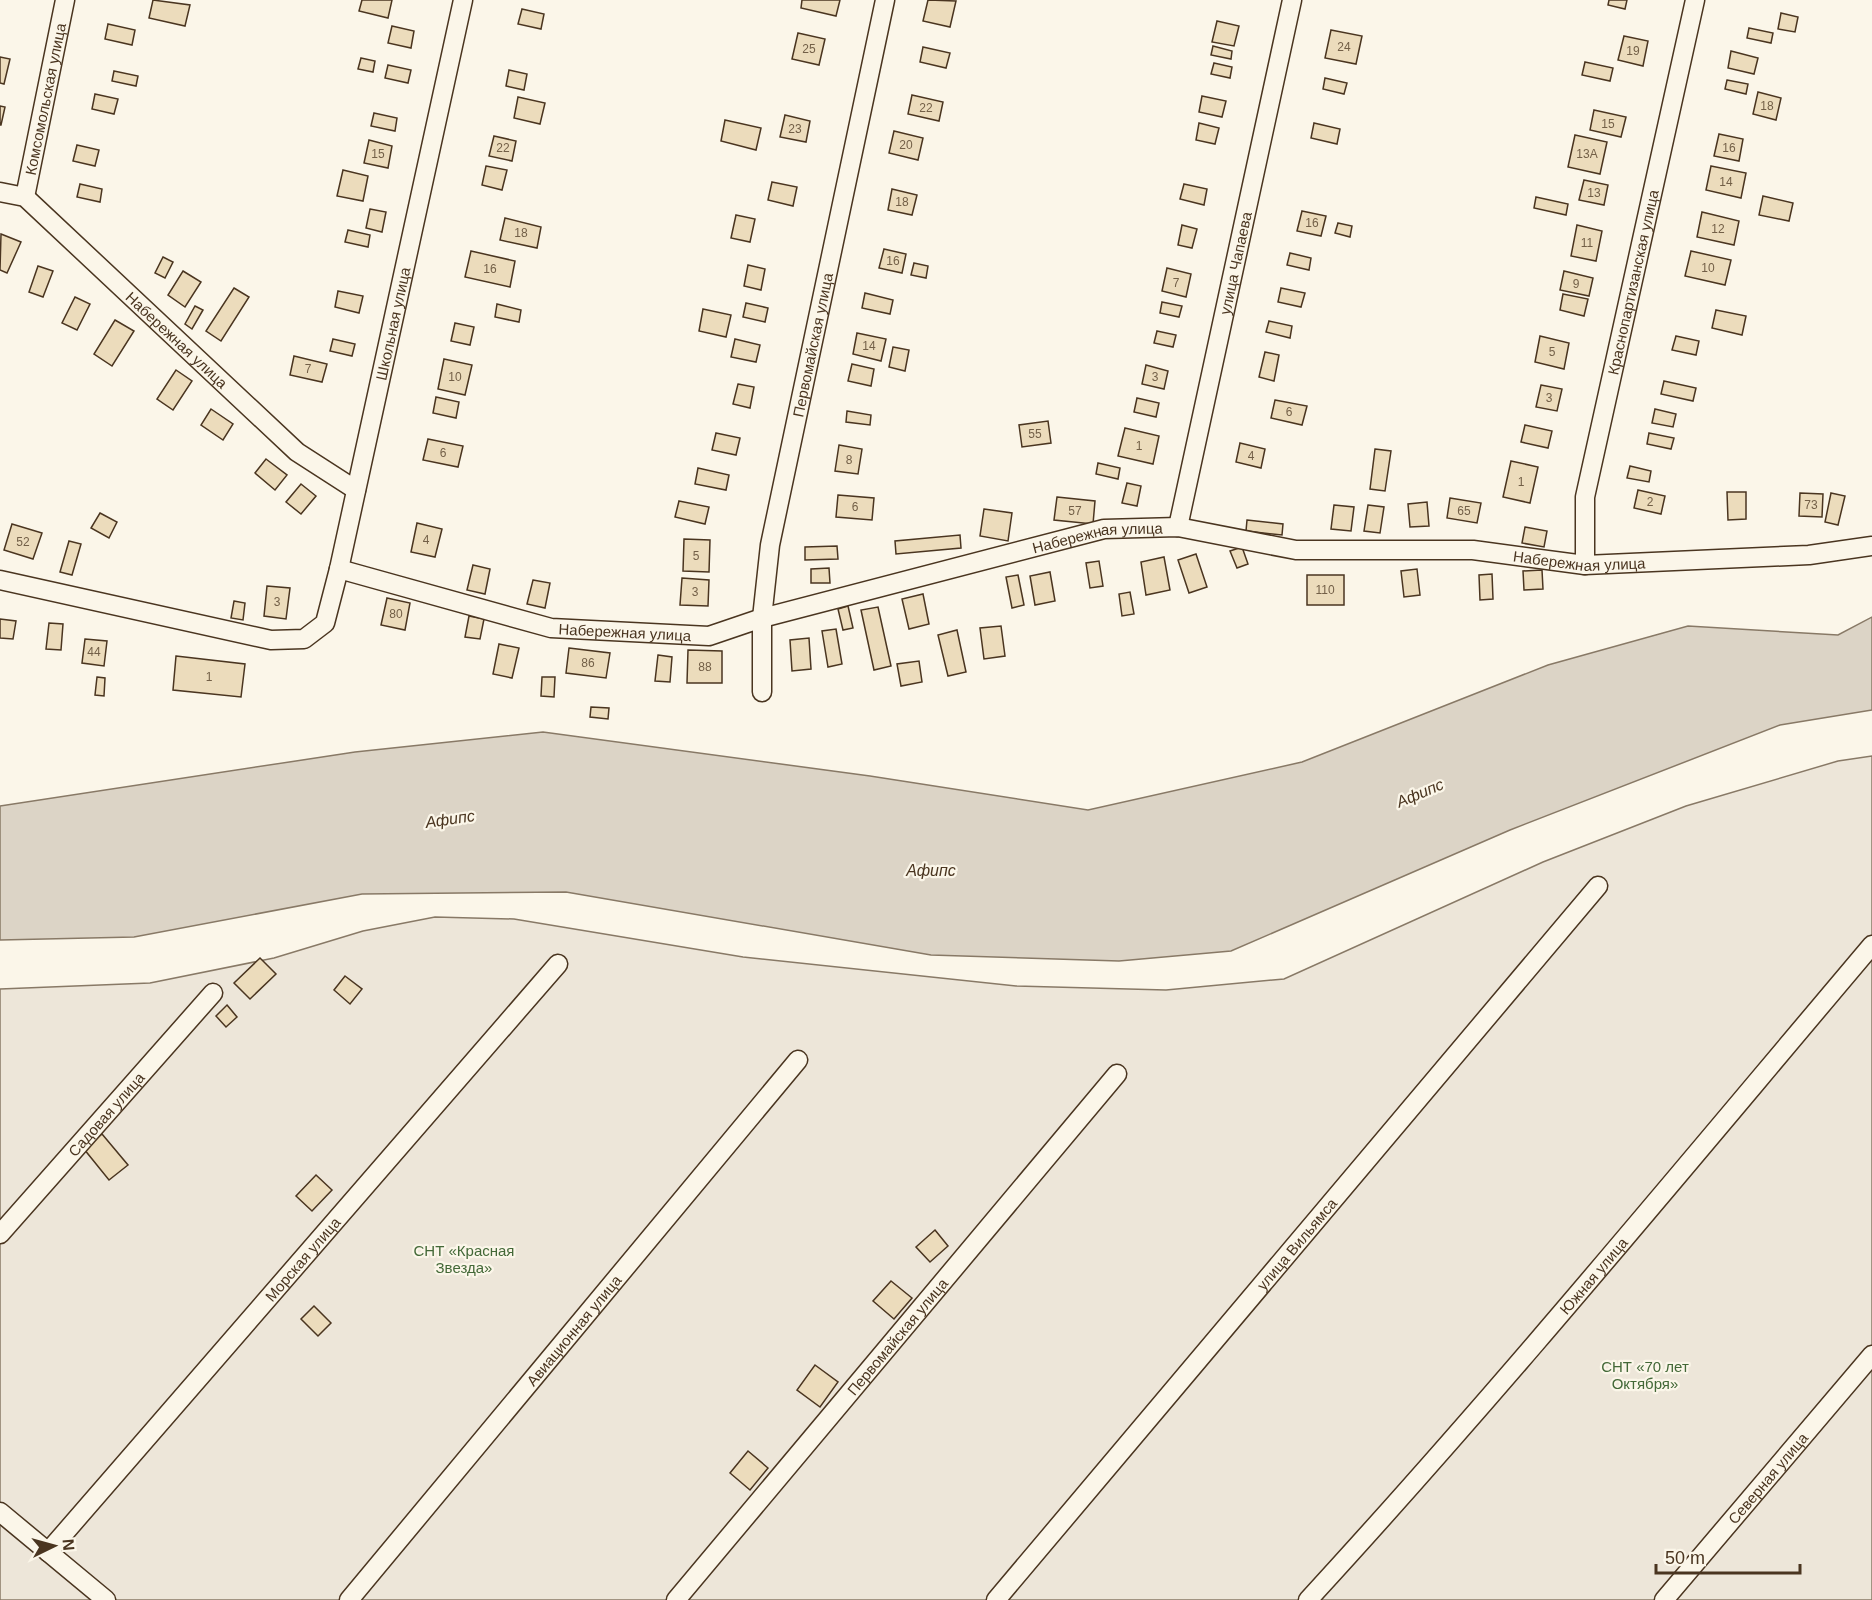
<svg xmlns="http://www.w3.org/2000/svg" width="1872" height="1600" font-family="Arial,sans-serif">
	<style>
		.green { fill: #ede6d9; stroke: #887966; stroke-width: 1.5 }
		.water { fill: #dcd4c6; stroke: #887966; stroke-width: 1.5 }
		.building { fill: #ecdcbc; stroke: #4a3520; stroke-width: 1.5 }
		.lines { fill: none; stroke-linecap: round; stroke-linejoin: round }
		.street-casing { stroke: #4a3520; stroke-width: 21 }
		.street { stroke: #fbf6e9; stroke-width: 18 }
		.labels { text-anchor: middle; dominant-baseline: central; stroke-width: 4.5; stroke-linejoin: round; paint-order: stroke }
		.number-label { font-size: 12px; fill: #725f47 }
		.street-label { font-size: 15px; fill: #4a3520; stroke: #fbf6e9 }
		.park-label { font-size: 15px; fill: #436837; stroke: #fbf6e9 }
		.water-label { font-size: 16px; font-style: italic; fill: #4a3520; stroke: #fbf6e9 }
	</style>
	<rect width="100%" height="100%" fill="#fbf6e9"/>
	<!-- green -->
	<polygon class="green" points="1872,756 1872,1600 0,1600 0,989 150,983 274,958 363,931 435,917 514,919 743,957 1016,986 1166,990 1284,979 1543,862 1686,806 1838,761"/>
	<!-- water -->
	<polygon class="water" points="1872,617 1872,710 1780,725 1510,830 1231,951 1119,961 931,955 566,892 362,894 134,937 0,940 0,806 355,752 543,732 870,776 1088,810 1302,762 1548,665 1688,626 1838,635"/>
	<!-- building -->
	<g class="building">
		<polygon points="153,0 190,5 185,26 149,18"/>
		<polygon points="362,0 392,0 388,18 359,11"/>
		<polygon points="802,0 840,0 836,16 801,8"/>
		<polygon points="928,0 956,1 950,27 923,21"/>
		<polygon points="1609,0 1627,0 1625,9 1608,5"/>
		<polygon points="522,9 544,14 541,29 518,24"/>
		<polygon points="1781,13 1798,17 1795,32 1778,29"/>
		<polygon points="1217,21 1239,26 1234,46 1212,42"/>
		<polygon points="108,24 135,30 132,45 105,39"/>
		<polygon points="392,26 414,31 411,48 388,43"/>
		<polygon points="1749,28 1773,33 1771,43 1747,38"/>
		<polygon points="1331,30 1362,36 1356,64 1325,58"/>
		<polygon points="798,33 825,39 819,65 792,59"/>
		<polygon points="1624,36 1648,41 1643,66 1618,60"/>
		<polygon points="1213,46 1232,51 1231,59 1211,55"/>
		<polygon points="923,47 950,53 946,68 920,62"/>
		<polygon points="1731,51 1758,58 1754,74 1728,68"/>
		<polygon points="0,57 10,59 4,84 0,83"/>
		<polygon points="361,58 375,61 373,72 358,69"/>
		<polygon points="1585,62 1613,68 1610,81 1582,75"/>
		<polygon points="1214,63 1232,67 1230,78 1211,74"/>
		<polygon points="388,65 411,70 408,83 385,78"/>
		<polygon points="509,70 527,74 524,90 506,86"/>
		<polygon points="114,71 138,76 136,86 112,81"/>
		<polygon points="1325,78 1347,83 1344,94 1323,89"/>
		<polygon points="1727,80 1748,84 1746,94 1725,89"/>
		<polygon points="1758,92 1781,98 1776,120 1753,114"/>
		<polygon points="95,94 118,99 114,114 92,109"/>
		<polygon points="912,95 943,102 939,121 908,114"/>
		<polygon points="1202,96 1226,101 1222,117 1199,112"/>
		<polygon points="518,97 545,103 540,124 514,118"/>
		<polygon points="0,106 5,107 1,125 0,125"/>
		<polygon points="1594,110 1626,117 1621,137 1590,130"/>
		<polygon points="374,113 397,118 395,131 371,126"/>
		<polygon points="785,115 810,121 806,142 780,137"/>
		<polygon points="725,120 761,128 756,150 721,141"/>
		<polygon points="1199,123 1219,128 1215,144 1196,140"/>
		<polygon points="1314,123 1340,129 1337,144 1311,138"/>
		<polygon points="894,131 923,138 918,160 889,153"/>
		<polygon points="1719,134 1743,139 1739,161 1714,156"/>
		<polygon points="1575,135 1607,142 1600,174 1568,167"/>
		<polygon points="494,136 516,141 512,161 489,156"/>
		<polygon points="369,140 392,146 388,168 364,163"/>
		<polygon points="77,145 99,150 95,166 73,161"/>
		<polygon points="486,166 507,170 502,190 482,185"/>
		<polygon points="1711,166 1746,173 1741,198 1706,190"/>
		<polygon points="343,170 368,176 363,201 337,196"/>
		<polygon points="1584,180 1608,185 1604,205 1579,200"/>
		<polygon points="772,182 797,187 793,206 768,200"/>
		<polygon points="80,184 102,189 100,202 77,197"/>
		<polygon points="1184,184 1207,189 1204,205 1180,199"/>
		<polygon points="892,189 917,195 912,215 888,210"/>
		<polygon points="1763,196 1793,203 1789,221 1759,215"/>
		<polygon points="1536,197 1568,204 1566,215 1534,208"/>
		<polygon points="370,209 386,212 382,232 366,228"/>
		<polygon points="1302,211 1326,216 1321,236 1297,231"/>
		<polygon points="1702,212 1739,221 1734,245 1697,237"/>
		<polygon points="736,215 755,219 750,242 731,238"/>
		<polygon points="505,218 541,227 537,248 500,240"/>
		<polygon points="1338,223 1352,226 1350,237 1335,233"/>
		<polygon points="1182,225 1197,229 1192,248 1178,245"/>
		<polygon points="1577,225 1602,231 1596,261 1571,256"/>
		<polygon points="348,230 370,235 368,247 345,242"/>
		<polygon points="1,234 21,242 7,273 0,270"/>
		<polygon points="884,249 906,254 902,273 879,268"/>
		<polygon points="471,251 515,261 510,287 465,277"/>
		<polygon points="1691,251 1731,260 1725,285 1685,276"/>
		<polygon points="1290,253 1311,258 1309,270 1287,265"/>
		<polygon points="163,257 173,262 165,278 155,273"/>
		<polygon points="914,263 928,266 926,278 911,275"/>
		<polygon points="748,265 765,269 761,290 744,286"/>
		<polygon points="38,266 53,271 43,297 29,292"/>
		<polygon points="1167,268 1191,274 1186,297 1162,291"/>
		<polygon points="183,271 201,282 185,307 168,295"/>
		<polygon points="1564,271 1593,278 1589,296 1560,290"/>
		<polygon points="234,288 249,297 221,341 206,331"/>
		<polygon points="1281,288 1305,293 1301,307 1278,302"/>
		<polygon points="338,291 363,296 359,313 335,307"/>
		<polygon points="865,293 893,300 890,314 862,308"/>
		<polygon points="1563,294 1588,299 1584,316 1560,310"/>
		<polygon points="75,297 90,304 77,330 62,323"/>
		<polygon points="1162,302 1182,306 1179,317 1160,313"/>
		<polygon points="746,303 768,308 765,322 743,317"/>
		<polygon points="497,304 521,310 519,322 495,317"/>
		<polygon points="195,306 203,310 192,329 185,324"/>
		<polygon points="703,309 731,315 726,337 699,331"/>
		<polygon points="1716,310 1746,316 1742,335 1712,328"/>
		<polygon points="115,320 134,331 112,366 94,354"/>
		<polygon points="1269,321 1292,326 1290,338 1266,332"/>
		<polygon points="455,323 474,327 470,345 451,341"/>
		<polygon points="1157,331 1176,335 1173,347 1154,343"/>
		<polygon points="857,333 886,339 881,361 853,354"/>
		<polygon points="1540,336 1569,343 1564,369 1535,362"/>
		<polygon points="1676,336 1699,341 1696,355 1672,350"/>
		<polygon points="333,339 355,344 352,356 330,351"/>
		<polygon points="735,339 760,345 756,362 731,357"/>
		<polygon points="893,347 909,350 905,371 889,367"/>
		<polygon points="1265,352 1279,355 1274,381 1259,377"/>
		<polygon points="294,356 327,364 322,382 290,375"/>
		<polygon points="444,359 472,365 465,395 438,389"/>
		<polygon points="852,364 874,369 871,386 848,381"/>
		<polygon points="1146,365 1168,371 1164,389 1142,384"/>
		<polygon points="176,370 192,381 173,410 157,399"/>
		<polygon points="1664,381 1696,388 1693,401 1661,394"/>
		<polygon points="738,384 754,387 750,408 733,404"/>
		<polygon points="1541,385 1562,389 1557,411 1536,407"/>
		<polygon points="436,397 459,402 456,418 433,413"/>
		<polygon points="1137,398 1159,403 1156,417 1134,412"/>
		<polygon points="1275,400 1307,406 1302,425 1271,418"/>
		<polygon points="211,409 233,424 223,440 201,425"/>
		<polygon points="1655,409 1676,414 1673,427 1652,423"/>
		<polygon points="847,411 871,415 870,425 846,422"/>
		<polygon points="1048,421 1051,443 1022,447 1019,425"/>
		<polygon points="1525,425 1552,431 1548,448 1521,442"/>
		<polygon points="1125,428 1159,436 1153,464 1118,456"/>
		<polygon points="716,433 740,438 736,455 712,450"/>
		<polygon points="1649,433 1674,438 1671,449 1647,444"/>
		<polygon points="428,439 463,446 458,467 423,460"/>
		<polygon points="1240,443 1265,449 1261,468 1236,462"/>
		<polygon points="839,445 862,449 858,474 835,471"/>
		<polygon points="1375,449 1391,451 1385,491 1370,489"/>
		<polygon points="266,459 287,475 275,490 255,473"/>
		<polygon points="1511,461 1538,467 1530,503 1503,497"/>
		<polygon points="1098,463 1120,468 1118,479 1096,474"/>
		<polygon points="1630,466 1651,471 1649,482 1627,478"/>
		<polygon points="698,468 729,475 726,490 695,484"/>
		<polygon points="1127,483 1141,486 1137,506 1122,503"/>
		<polygon points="301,484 316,496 301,514 286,502"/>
		<polygon points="1638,490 1665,496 1661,514 1634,508"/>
		<polygon points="1727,492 1746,492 1746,519 1728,520"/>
		<polygon points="1800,493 1823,494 1822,517 1799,516"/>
		<polygon points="1831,493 1845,496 1838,525 1825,522"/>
		<polygon points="838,495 874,498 872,520 836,517"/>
		<polygon points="1057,497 1095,501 1093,524 1054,520"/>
		<polygon points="1450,498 1481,503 1477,523 1447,518"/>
		<polygon points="679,501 709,507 705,524 675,517"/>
		<polygon points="1427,502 1429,526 1410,527 1408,504"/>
		<polygon points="1334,505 1354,507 1351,531 1331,529"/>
		<polygon points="1368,505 1384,507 1380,533 1364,531"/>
		<polygon points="984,509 1012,513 1008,541 980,536"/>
		<polygon points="100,513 117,522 109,538 91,528"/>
		<polygon points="1247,520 1283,524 1282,535 1246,531"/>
		<polygon points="417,523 442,529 435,557 411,552"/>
		<polygon points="12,524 42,533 33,559 4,550"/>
		<polygon points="1525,527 1547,531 1544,547 1522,543"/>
		<polygon points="960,535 961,548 896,554 895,541"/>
		<polygon points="684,539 710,540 709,572 683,571"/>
		<polygon points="69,541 81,544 72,575 60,572"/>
		<polygon points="837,546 838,559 805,560 805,547"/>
		<polygon points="1242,547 1248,564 1237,568 1230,551"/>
		<polygon points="1196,554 1207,587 1189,593 1178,560"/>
		<polygon points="1164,557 1170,590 1146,595 1141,562"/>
		<polygon points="1099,561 1103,586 1090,588 1086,563"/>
		<polygon points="473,565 490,569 485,594 467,590"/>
		<polygon points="829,568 830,583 811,583 811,569"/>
		<polygon points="1417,569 1420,595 1404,597 1401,571"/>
		<polygon points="1542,570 1543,589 1524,590 1523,571"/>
		<polygon points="1050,572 1055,601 1035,605 1030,576"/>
		<polygon points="1492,574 1493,599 1480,600 1479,575"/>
		<polygon points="1018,575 1024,605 1012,608 1006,577"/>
		<rect x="1307" y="575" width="37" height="30"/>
		<polygon points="682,578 709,580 708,606 680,605"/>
		<polygon points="533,580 550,583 545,608 527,604"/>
		<polygon points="267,586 290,588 286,619 264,616"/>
		<polygon points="1130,592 1134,614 1122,616 1119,594"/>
		<polygon points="923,594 929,624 909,629 902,599"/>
		<polygon points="387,598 410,603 405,630 381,625"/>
		<polygon points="234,601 245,603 243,620 231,618"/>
		<polygon points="848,606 853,628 843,630 838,609"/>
		<polygon points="878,607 891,666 874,670 861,610"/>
		<polygon points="469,616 484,619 480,639 465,637"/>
		<polygon points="0,619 16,621 13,639 0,638"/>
		<polygon points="49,623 63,624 61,650 46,649"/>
		<polygon points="1001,626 1005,656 984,659 980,628"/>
		<polygon points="836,629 842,664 828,667 822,631"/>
		<polygon points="957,630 966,672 948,676 938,635"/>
		<polygon points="809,638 811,669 792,671 790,640"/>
		<polygon points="85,639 107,641 104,666 82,663"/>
		<polygon points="499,644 519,648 512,678 493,674"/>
		<polygon points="569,648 610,653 606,678 566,673"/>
		<polygon points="688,650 722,651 722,683 687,683"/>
		<polygon points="658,655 672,657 670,682 655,681"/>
		<polygon points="176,656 245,664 241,697 173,690"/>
		<polygon points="919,661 922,682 901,686 897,664"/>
		<polygon points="97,677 105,678 104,696 95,695"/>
		<polygon points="542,677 555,677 554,697 541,696"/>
		<polygon points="591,707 609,708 608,719 590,717"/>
		<polygon points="260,958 276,974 250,999 234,983"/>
		<polygon points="345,976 362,989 350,1004 334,990"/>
		<polygon points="227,1005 237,1017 226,1027 216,1016"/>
		<polygon points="102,1134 128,1165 109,1180 84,1149"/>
		<polygon points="316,1175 332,1190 312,1211 296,1196"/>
		<polygon points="935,1230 948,1246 930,1262 916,1247"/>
		<polygon points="891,1281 912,1298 894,1319 873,1301"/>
		<polygon points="314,1306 331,1323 318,1336 301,1319"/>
		<polygon points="815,1365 838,1382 820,1407 797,1390"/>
		<polygon points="748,1451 768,1468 750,1490 730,1473"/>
	</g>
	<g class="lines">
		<defs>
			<g id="street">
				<path id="s1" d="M0 192 25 197 297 452 356 490"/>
				<path id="s2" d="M25 197 65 0"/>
				<path id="s3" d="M1178 527 1292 0"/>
				<path id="s4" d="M1585 565V497L1695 0"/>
				<path id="s5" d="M339 569 551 628 709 636 762 618 1104 529 1178 527 1296 550H1473L1585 565 1809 555 1872 546"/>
				<path id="s6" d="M0 580 271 640 304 639 325 623 339 569 463 0"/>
				<path id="s7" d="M762 692V618L770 545 885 0"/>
				<path id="s8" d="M0 1234 213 993"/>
				<polyline points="0,1512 106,1600"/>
				<path id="s9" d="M48 1552 558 964"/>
				<path id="s10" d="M349 1600 798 1060"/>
				<path id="s11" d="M676 1600 1117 1074"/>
				<path id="s12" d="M996 1600 1598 886"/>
				<path id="s13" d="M1308 1600C1503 1388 1686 1165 1872 945"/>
				<path id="s14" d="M1664 1600 1872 1355"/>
			</g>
		</defs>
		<!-- street casing -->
		<use href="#street" class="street-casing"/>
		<!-- street -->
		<use href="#street" class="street"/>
	</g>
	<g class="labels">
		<!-- number labels -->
		<g class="number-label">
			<text x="1344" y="47">24</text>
			<text x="809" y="49">25</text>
			<text x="1633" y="51">19</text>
			<text x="1767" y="106">18</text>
			<text x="926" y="108">22</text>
			<text x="1608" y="124">15</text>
			<text x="795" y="129">23</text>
			<text x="906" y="145">20</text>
			<text x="503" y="148">22</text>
			<text x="1729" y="148">16</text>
			<text x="378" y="154">15</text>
			<text x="1587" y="154">13А</text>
			<text x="1726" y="182">14</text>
			<text x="1594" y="193">13</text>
			<text x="902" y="202">18</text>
			<text x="1312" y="223">16</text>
			<text x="1718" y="229">12</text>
			<text x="521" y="233">18</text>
			<text x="1587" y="243">11</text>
			<text x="893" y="261">16</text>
			<text x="1708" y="268">10</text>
			<text x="490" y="269">16</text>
			<text x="1176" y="283">7</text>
			<text x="1576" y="284">9</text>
			<text x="869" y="346">14</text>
			<text x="1552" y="352">5</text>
			<text x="308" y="369">7</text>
			<text x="455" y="377">10</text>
			<text x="1155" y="377">3</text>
			<text x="1549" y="398">3</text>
			<text x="1289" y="412">6</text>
			<text x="1035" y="434">55</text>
			<text x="1139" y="446">1</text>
			<text x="443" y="453">6</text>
			<text x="1251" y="456">4</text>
			<text x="849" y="460">8</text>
			<text x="1521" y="482">1</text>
			<text x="1650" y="502">2</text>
			<text x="1811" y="505">73</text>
			<text x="855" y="507">6</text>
			<text x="1075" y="511">57</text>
			<text x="1464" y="511">65</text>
			<text x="426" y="540">4</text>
			<text x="23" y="542">52</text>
			<text x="696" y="556">5</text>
			<text x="1325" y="590">110</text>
			<text x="695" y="592">3</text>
			<text x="277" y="602">3</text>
			<text x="396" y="614">80</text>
			<text x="94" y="652">44</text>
			<text x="588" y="663">86</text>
			<text x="705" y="667">88</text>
			<text x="209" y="677">1</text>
		</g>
		<!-- street labels -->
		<g class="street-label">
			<text stroke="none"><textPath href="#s2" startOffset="100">Комсомольская улица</textPath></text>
			<text stroke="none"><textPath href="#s3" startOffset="270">улица Чапаева</textPath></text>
			<text stroke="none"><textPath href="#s4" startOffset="288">Краснопартизанская улица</textPath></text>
			<text stroke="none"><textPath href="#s6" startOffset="644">Школьная улица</textPath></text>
			<text stroke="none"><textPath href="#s1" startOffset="234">Набережная улица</textPath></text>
			<text stroke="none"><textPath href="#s7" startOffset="352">Первомайская улица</textPath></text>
			<text stroke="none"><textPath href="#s5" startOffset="780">Набережная улица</textPath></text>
			<text stroke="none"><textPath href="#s5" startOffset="1266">Набережная улица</textPath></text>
			<text stroke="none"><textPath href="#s5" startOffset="294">Набережная улица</textPath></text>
			<text stroke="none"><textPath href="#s8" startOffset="160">Садовая улица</textPath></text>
			<text stroke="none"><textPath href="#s12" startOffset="466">улица Вильямса</textPath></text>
			<text stroke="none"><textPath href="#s9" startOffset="388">Морская улица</textPath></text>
			<text stroke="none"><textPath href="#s13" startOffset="432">Южная улица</textPath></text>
			<text stroke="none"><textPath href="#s10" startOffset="351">Авиационная улица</textPath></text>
			<text stroke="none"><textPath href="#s11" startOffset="344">Первомайская улица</textPath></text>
			<text stroke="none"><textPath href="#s14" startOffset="160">Северная улица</textPath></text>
		</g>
		<!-- park labels -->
		<g class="park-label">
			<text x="464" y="1250">СНТ «Красная<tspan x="464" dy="17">Звезда»</tspan></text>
			<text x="1645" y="1366">СНТ «70 лет<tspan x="1645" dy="17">Октября»</tspan></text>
		</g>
		<!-- water labels -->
		<g class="water-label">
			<text transform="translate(1420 793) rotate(-23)">Афипс</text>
			<text transform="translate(450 819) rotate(-8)">Афипс</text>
			<text x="931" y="870">Афипс</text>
		</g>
	</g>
	<!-- north arrow -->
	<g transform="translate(54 1546) rotate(85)" stroke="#fbf6e9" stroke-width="4.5" paint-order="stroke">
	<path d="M0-4.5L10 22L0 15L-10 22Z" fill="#4a3520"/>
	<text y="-9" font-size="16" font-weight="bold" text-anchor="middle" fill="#4a3520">N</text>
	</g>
	<!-- scale -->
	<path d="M1656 1564v9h144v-9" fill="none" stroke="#4a3520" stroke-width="3"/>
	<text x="1665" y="1564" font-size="18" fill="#4a3520" stroke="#fbf6e9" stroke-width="4.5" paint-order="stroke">50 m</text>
</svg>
